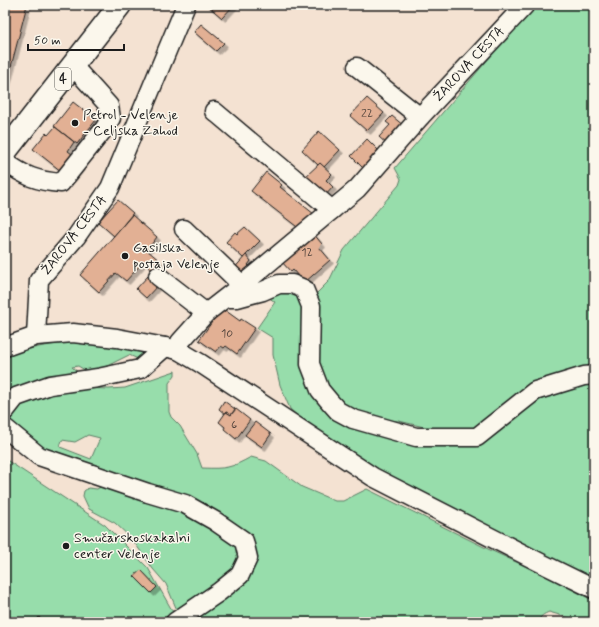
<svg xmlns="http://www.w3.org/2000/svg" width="599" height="627" font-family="Mynerve,sans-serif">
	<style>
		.green { fill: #97ddab; stroke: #5a7c64; fill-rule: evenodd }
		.building { fill: #e2b094; stroke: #1c1c1c; filter: url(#shadow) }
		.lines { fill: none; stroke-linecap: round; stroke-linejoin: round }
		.minor-casing { stroke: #1c1c1c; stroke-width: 21 }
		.major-casing { stroke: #1c1c1c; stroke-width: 25 }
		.minor { stroke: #fbf7ec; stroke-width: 18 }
		.major { stroke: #fbf7ec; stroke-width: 22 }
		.poi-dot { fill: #1c1c1c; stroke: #fbf7ec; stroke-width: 1.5 }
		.labels { text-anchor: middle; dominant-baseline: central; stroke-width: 3; stroke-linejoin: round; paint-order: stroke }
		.number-label { font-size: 12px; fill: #4e413a }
		.shield { fill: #fbf7ec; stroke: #5f5e5a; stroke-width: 1 }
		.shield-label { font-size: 13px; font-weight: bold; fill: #1c1c1c }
		.street-label { font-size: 14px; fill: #1c1c1c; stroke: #fbf7ec }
		.poi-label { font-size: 14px; fill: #1c1c1c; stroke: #fbf7ec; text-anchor: start }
	</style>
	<defs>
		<filter id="shadow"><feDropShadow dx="3.5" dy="3.5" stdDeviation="0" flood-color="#0004"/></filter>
	</defs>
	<rect width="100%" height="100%" fill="#f4e2d2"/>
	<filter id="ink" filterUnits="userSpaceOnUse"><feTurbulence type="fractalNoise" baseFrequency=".025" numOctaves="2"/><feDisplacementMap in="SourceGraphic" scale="8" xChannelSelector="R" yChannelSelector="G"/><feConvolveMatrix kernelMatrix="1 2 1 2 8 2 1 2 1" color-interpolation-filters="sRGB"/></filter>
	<g filter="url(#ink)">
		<!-- green -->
		<g class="green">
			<polygon points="533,5 594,5 594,368 473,434 441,431 399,421 363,419 340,407 316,369 314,296 329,281 344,250 399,185 401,179 395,168 491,56 504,36"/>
			<polygon points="287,289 304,296 321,400 461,446 535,399 594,378 594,580 386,478 312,429 290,409 280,385 273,355 273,338 257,328 275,302 264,294"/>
			<path d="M78 342 142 350 155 355 134 362 138 359 129 355 99 370 90 373 78 366 72 367 80 374 5 404V357C29 347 53 344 78 342Z"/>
			<path d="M175 371V375L169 383V412L171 417 180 426 197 454 202 468C226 469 231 468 251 457L266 461 302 487 335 501H343L367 489 488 549 542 574 594 601V622H584L549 612C544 614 540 616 538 622H182L166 584 153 569 132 539 115 523 89 509 83 496 84 491 88 488 97 489 102 486 37 448 12 429 9 420 10 413 15 404 57 387 109 389 125 388ZM88 435 100 438 91 459 60 447 62 440 75 442Z"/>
			<polygon points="5,459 105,525 148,568 173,612 169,622 5,622"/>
		</g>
		<!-- building -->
		<g class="building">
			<polygon points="5,5 27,5 5,90"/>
			<polygon points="207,5 234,5 222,18"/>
			<polygon points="201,24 224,43 216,51 194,32"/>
			<polygon points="367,98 384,113 367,131 350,116"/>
			<polygon points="73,102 96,120 77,144 54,126"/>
			<polygon points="392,116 404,126 388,145 379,137 390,125 386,122"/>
			<polygon points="55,127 74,142 68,151 84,163 71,179 33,149 46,133 48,135"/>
			<polygon points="319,131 340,150 324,167 320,163 318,165 302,150"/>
			<polygon points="367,139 380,152 364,169 351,156"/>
			<polygon points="320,163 332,174 326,180 333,187 324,197 304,178"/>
			<polygon points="266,172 282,185 280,187 314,214 301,230 251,191"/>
			<polygon points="118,200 133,213 114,236 98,222"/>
			<polygon points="132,215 157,237 147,250 160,261 153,270 143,262 126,281 116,273 99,292 80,275"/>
			<polygon points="245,227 260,241 243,258 226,242 235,232 237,234"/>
			<polygon points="313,233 322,244 319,247 330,260 304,283 293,270 291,272 281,261"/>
			<polygon points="246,255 251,261 248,265 252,269 239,278 232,271"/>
			<polygon points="148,276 158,285 146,298 136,289"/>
			<polygon points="222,308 240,321 241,319 255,328 237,354 226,346 224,348 221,346 216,352 199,340"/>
			<polygon points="224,401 235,409 231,415 226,412 225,414 219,409"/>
			<polygon points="236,409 250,420 236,439 224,429 225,427 219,422 226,412 231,415"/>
			<polygon points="255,422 271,434 262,447 245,435"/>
			<polygon points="141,570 157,587 151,593 134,576"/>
			<polygon points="39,617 44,622 35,622"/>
		</g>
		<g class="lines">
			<defs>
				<g id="minor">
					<polyline points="357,67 420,117"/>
					<polyline points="214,111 332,210"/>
					<path d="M5 162C25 176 36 181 61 183L104 129 111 118 109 106 73 66"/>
					<polyline points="184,229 242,285"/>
					<polyline points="158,276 206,313"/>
					<polyline points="227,298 237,298 263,291 279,284 292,284 304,289 311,306 310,364 320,390 330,402 338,411 353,419 416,437 477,437 535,391 584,376 594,375"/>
					<polyline points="36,336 39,280 76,237 110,188 186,5"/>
					<polyline points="5,347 36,336 73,333 117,338 165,347 178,350 200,363 373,477 539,562 594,589"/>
					<polyline points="178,350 180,342 206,313 242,285 357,189 420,117 525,5"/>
					<polyline points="5,411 16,397 50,385 98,378 140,369 165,347"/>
					<polyline points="5,428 39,456 148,493 185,504 215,521 244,541 248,558 240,575 219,592 175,622"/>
				</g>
				<polyline id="major" points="5,152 120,5"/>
			</defs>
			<!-- minor casing -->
			<use href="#minor" class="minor-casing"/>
			<!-- major casing -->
			<use href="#major" class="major-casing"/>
			<!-- minor -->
			<use href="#minor" class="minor"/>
			<!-- major -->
			<use href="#major" class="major"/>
		</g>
	</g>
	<!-- markers -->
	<g class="poi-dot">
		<circle cx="75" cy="123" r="4"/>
		<circle cx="125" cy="256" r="4"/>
		<circle cx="66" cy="546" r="4"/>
	</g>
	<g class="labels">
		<!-- number labels -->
		<g class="number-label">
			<text x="367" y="114">22</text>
			<text x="307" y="253">12</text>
			<text x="227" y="334">10</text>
			<text x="234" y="425">6</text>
		</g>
		<!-- shield labels -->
		<rect class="shield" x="55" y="68" width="16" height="22" rx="3"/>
		<g class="shield-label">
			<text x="63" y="79">4</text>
		</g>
		<!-- street labels -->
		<g class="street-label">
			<text transform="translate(469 64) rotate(-47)">ŽAROVA CESTA</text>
			<text transform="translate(74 235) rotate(-52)">ŽAROVA CESTA</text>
		</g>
		<!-- poi labels -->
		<g class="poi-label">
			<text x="83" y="115">Petrol - Velenje<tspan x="83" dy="16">- Celjska Zahod</tspan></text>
			<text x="133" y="248">Gasilska<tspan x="133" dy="16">postaja Velenje</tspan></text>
			<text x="74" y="538">Smučarskoskakalni<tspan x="74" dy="16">center Velenje</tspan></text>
		</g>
	</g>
	<!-- margin -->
	<rect width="599" height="627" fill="none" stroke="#fbf7ec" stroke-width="20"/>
	<rect x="10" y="10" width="579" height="607" fill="none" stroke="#1c1c1c" stroke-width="1.5" filter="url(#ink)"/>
	<!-- scale -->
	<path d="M28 44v6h96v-6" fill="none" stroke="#1c1c1c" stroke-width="2"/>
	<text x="34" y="44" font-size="12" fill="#1c1c1c" stroke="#fbf7ec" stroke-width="3" paint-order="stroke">50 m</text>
</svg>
